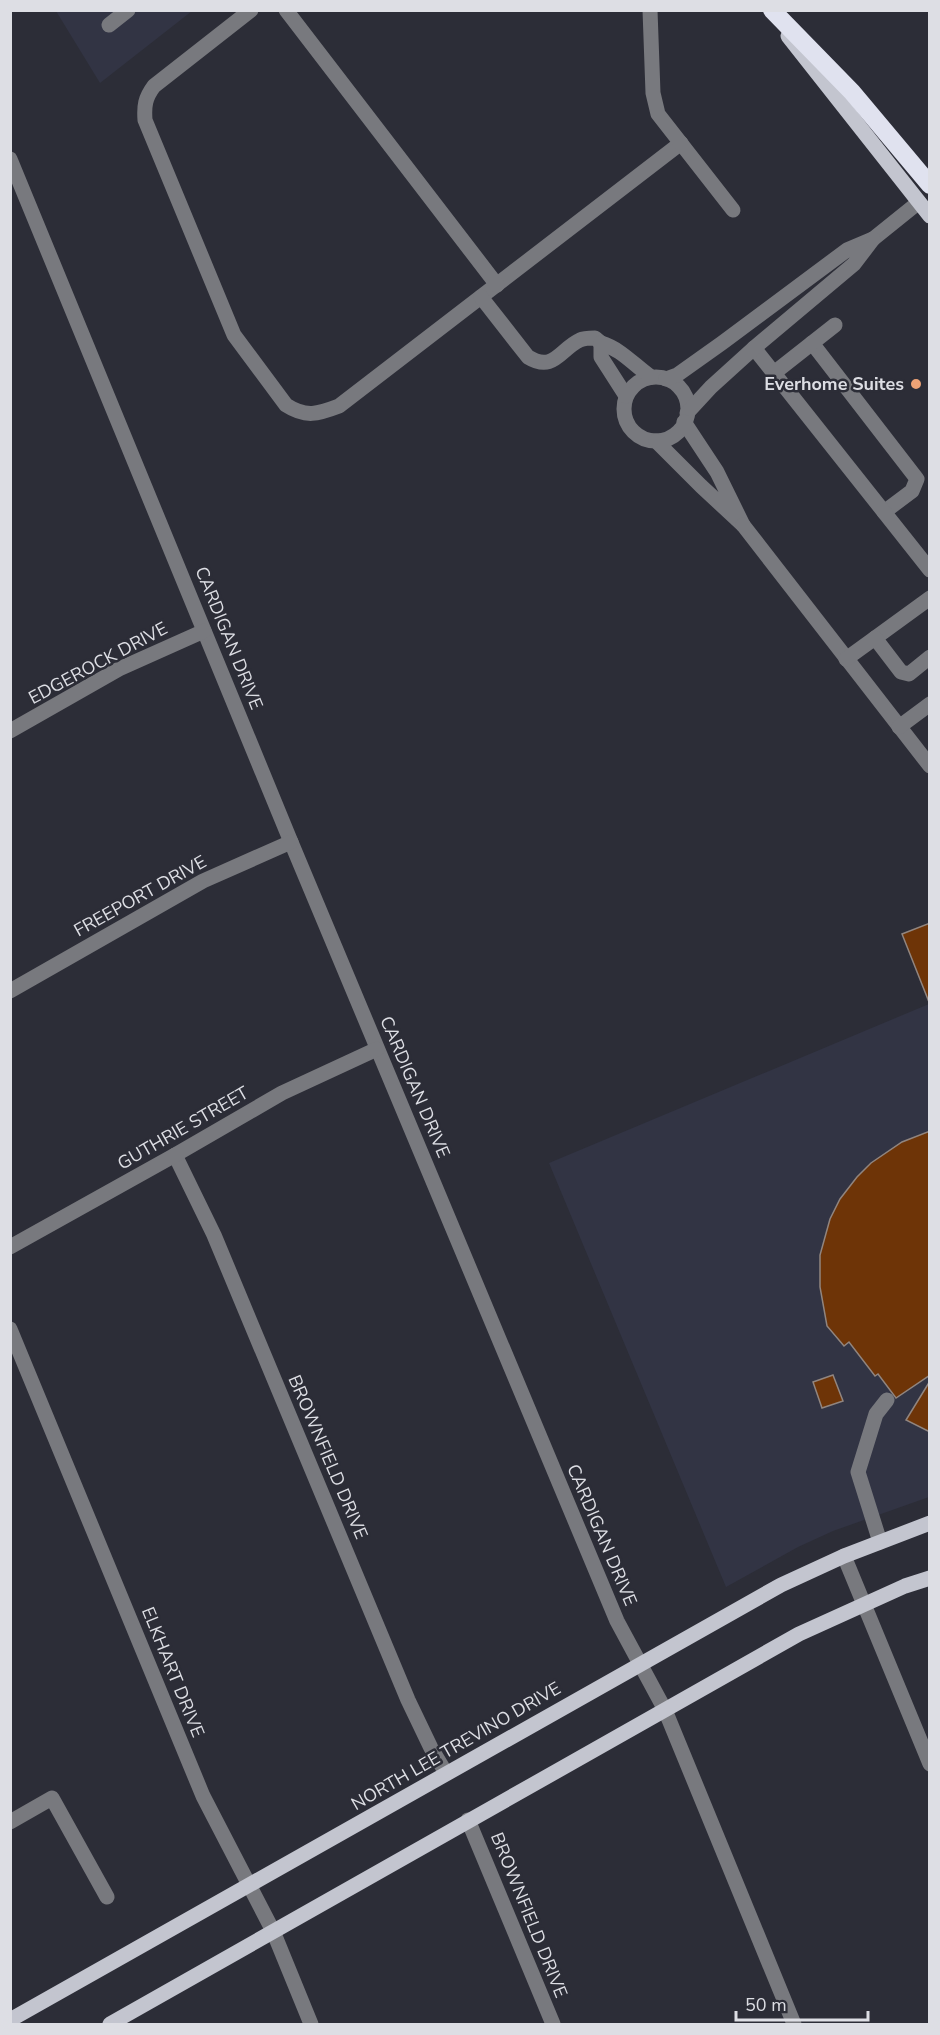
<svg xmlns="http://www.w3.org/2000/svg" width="940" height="2035" font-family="'Nunito Sans',sans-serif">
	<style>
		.built { fill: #323444 }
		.building { fill: #6e3407; stroke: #91857f; stroke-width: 1.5 }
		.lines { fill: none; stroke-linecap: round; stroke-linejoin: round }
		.minor { stroke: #78797e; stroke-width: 15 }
		.major { stroke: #c3c5cf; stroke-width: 15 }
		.highway { stroke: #e0e2ef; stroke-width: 18 }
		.poi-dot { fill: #efa376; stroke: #2c2d37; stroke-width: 2 }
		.labels { text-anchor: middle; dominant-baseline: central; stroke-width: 5; stroke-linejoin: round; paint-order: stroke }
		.poi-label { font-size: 18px; font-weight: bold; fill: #dddee4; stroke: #2c2d37; text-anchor: end }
		.street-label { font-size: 18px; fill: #dddee4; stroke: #2c2d37 }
	</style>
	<rect width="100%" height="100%" fill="#2c2d37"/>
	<!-- built -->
	<g class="built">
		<polygon points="56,11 192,11 100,83"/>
		<polygon points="929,1004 929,1497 833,1531 798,1547 726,1587 549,1163"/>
	</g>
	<!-- building -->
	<g class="building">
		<polygon points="930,923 930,1002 929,1002 902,934"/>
		<polygon points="930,1131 930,1375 896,1398 878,1374 875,1376 849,1342 844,1346 827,1326 820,1287 820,1255 830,1219 840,1199 857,1177 871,1163 902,1142"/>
		<polygon points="833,1375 843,1401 822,1408 813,1382"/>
		<polygon points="930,1381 930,1432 906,1420"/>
	</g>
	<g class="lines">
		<!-- minor -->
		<g class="minor">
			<path d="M251 10 154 86C145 98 144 106 145 120L234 335 286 405C306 418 318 414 339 406L681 143"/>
			<polyline points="286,10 497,285"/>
			<polyline points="650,10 653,93 658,114 733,210"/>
			<polyline points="109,25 128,10"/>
			<polyline points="10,159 291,842 617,1621 665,1710 794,2024"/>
			<polyline points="873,239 919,202"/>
			<path d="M481 297 528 357C554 373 560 349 580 340 584 338 590 338 595 338L601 343"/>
			<polyline points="812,343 917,479 912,491 884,512"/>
			<polyline points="754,348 930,570"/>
			<polyline points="774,373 835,325"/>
			<circle cx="656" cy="409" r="32"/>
			<polyline points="666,379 677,375 722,343 847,250 873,239 854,264 754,348 711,387 687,413"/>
			<path d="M626 396 601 357V343C621 349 634 365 651 377"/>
			<polyline points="656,441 701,486 743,525 717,472 684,422"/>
			<polyline points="743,525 930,766"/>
			<polyline points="875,638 930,598"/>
			<polyline points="846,659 875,638 901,672 909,674 930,657"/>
			<polyline points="899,727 930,704"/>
			<polyline points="10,731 119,669 204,631"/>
			<polyline points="10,991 203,881 291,842"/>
			<polyline points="175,1155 214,1235 408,1700 431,1748 446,1773"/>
			<polyline points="10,1247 175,1155 282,1093 377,1049"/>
			<polyline points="10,1329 203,1796 273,1931 311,2024"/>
			<polyline points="880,1542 858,1472 876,1414 887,1400"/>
			<polyline points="844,1556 930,1764"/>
			<polyline points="468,1820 553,2024"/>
			<polyline points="10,1822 52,1798 107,1897"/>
		</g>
		<!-- major -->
		<g class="major">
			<polyline points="788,36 930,216"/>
			<polyline points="10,2020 781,1585 844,1556 930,1523"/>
			<polyline points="110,2024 799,1634 905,1586 930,1578"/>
		</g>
		<!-- highway -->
		<polyline class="highway" points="772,10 852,92 930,185"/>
	</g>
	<!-- markers -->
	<circle class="poi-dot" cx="916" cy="384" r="6"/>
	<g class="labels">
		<!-- poi labels -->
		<g class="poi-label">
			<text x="904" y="384">Everhome Suites</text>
		</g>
		<!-- street labels -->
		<g class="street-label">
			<text transform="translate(229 638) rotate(68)">CARDIGAN DRIVE</text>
			<text transform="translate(98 663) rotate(-28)">EDGEROCK DRIVE</text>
			<text transform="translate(140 896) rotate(-29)">FREEPORT DRIVE</text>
			<text transform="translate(415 1087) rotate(67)">CARDIGAN DRIVE</text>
			<text transform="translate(183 1128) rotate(-30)">GUTHRIE STREET</text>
			<text transform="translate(328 1457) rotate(67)">BROWNFIELD DRIVE</text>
			<text transform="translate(602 1535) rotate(67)">CARDIGAN DRIVE</text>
			<text transform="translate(173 1672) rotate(68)">ELKHART DRIVE</text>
			<text transform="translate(456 1746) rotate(-30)">NORTH LEE TREVINO DRIVE</text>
			<text transform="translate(529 1915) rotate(68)">BROWNFIELD DRIVE</text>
		</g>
	</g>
	<!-- border -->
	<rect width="940" height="2035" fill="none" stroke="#dddee4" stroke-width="24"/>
	<!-- scale -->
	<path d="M736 2011v9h132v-9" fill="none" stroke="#dddee4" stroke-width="3"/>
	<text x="745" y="2011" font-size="18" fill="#dddee4" stroke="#2c2d37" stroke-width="4.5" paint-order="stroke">50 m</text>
</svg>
